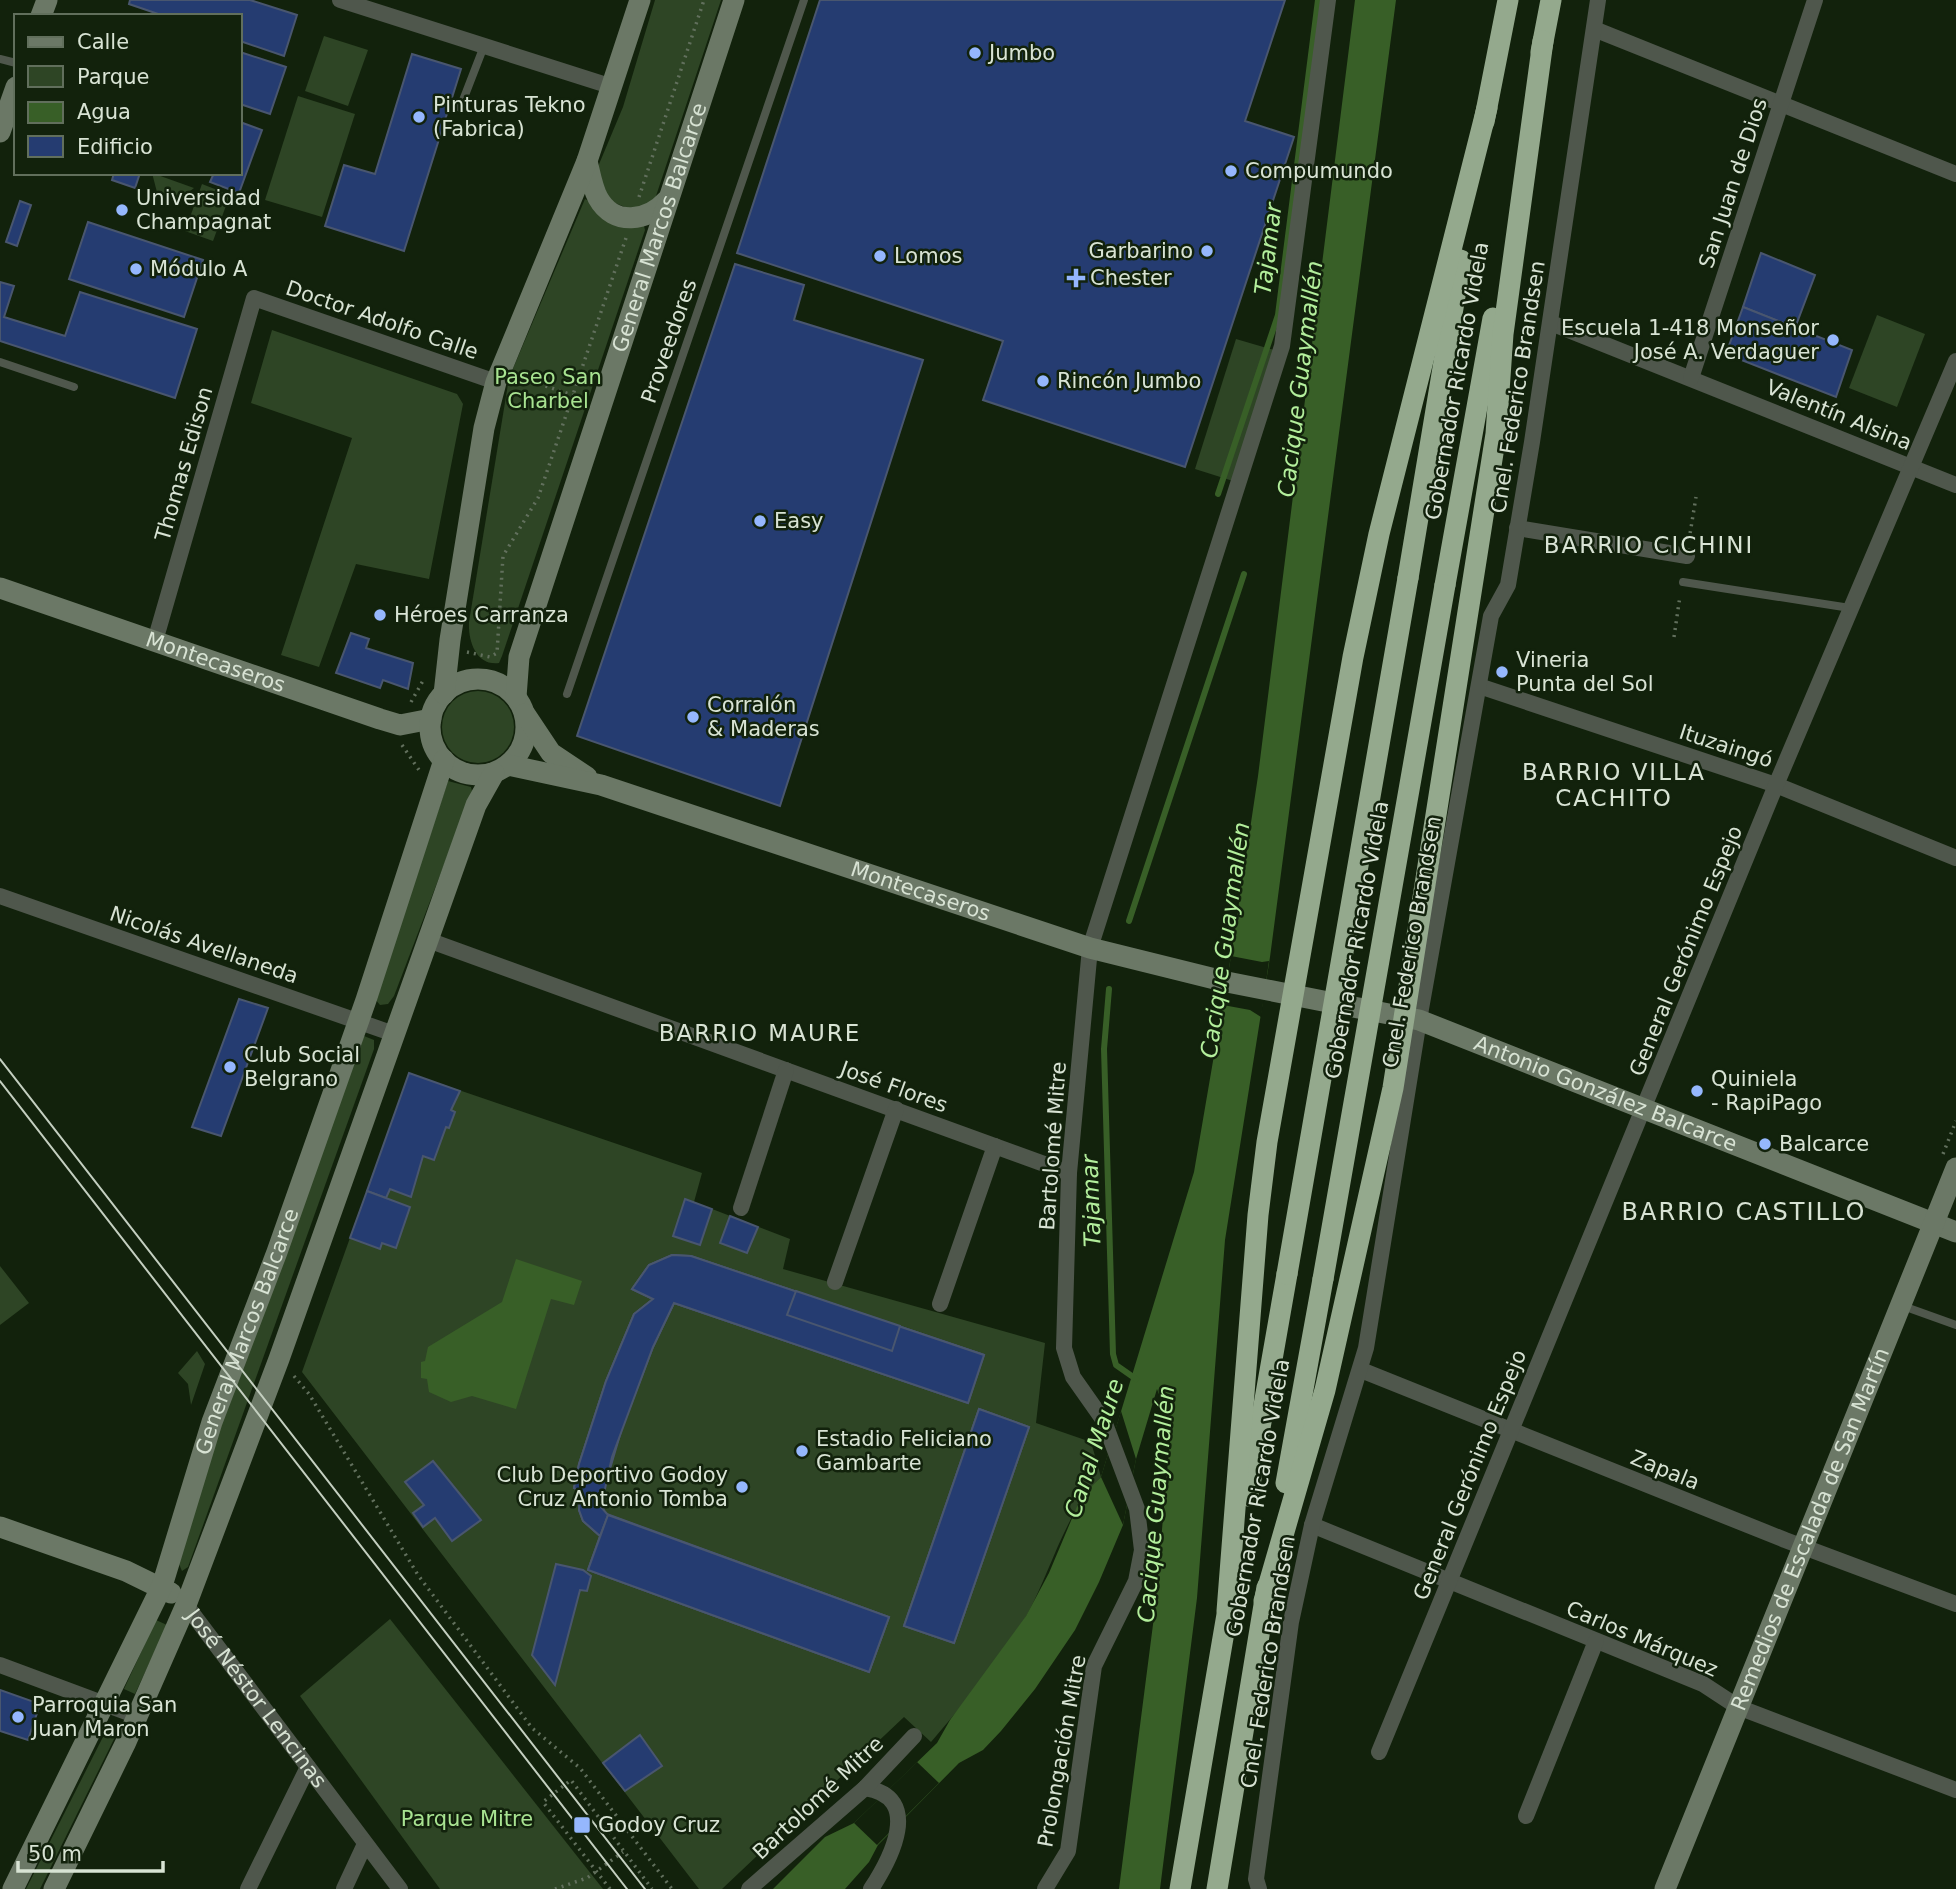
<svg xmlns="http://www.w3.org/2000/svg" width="1956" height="1889" font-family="'DejaVu Sans',sans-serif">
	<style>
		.green { fill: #2e4525 }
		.water { fill: #385f27 }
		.pier { fill: #12220c }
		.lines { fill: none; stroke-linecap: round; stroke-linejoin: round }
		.stream { stroke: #385f27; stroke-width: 6 }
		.building { fill: #253c71; stroke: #49566f; stroke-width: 2 }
		.path { stroke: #62705d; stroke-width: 3.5; stroke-dasharray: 2 5; stroke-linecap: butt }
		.lane { stroke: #4f574c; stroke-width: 8 }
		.street { stroke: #4f574c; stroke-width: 16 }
		.secondary { stroke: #6b7866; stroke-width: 21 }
		.highway { stroke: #94a98d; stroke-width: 21 }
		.tram { stroke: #c4cfc0; stroke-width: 2 }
		.highway-bridge { stroke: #94a98d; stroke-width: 21 }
		.poi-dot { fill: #95b7fd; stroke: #12220c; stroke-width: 2.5 }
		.labels { text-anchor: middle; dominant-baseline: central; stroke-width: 5; stroke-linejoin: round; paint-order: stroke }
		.poi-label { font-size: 21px; fill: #d8e3d4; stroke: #12220c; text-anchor: start }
		.street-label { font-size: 21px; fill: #d8e3d4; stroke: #12220c }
		.park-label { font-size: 21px; fill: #a8e391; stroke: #12220c }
		.water-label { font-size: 23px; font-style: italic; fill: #b3ef9c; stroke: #12220c }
		.neighbourhood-label { font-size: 23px; letter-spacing: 2px; fill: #d8e3d4; stroke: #12220c }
		.quarter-label { font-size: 24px; letter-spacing: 2px; fill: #d8e3d4; stroke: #12220c }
	</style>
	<rect width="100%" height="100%" fill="#12220c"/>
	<!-- green -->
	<g class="green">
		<polygon points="655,0 721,0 655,199 640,213 610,201 597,169 623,107"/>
		<polygon points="324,36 368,50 348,106 305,91"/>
		<polygon points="298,96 355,114 322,217 265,200"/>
		<polygon points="152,173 194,188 176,202 158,196"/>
		<polygon points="202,184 230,195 213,241 185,231"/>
		<path d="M585 199 644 226 645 230 502 656 499 663C476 666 468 641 469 622L509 378Z"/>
		<polygon points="1877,315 1925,334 1897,407 1849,388"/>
		<polygon points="272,330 457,394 463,404 429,579 356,564 319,667 281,655 352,438 251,403"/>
		<polygon points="1236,339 1274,350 1233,481 1195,469"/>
		<circle cx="478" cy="727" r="36"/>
		<polygon points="448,781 471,787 472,791 394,996 388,1004 380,1005 375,999"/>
		<polygon points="364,1036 374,1040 374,1049 188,1567 182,1571 179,1564 213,1446"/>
		<path d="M409 1073 702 1173 694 1202 790 1239 783 1269 1045 1343 1036 1423 1091 1442 1101 1477C1065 1513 1052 1568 1028 1613 1002 1659 965 1702 931 1742L904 1717 722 1889H699L302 1372Z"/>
		<polygon points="0,1266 29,1303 0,1325"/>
		<polygon points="197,1351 205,1364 191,1405 188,1384 178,1373"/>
		<polygon points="390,1619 603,1889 440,1889 300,1696"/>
		<polygon points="156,1620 167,1625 135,1694 124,1689"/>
		<polygon points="107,1729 117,1733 40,1889 26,1889"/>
	</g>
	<!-- water -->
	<g class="water">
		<polygon points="1355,0 1396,0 1270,957 1225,1240 1197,1598 1160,1889 1119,1889 1155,1609 1171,1427 1157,1389 1136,1459 1123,1525 1099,1582 1075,1630 1035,1689 1001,1731 983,1750 959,1763 878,1845 869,1862 845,1889 773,1889 825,1837 854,1823 937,1743 950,1720 1026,1616 1049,1573 1081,1497 1101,1477 1194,1172 1231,956 1258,776"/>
		<polygon points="516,1259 582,1281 574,1305 551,1299 516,1409 472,1396 451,1402 429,1392 427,1379 421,1378 421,1362 425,1361 428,1347 502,1302"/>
	</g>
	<!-- pier -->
	<g class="pier">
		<polygon points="1231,956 1262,962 1269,961 1261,1017 1250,1010 1223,1005"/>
		<polygon points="1121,1411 1136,1459 1123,1525 1101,1477"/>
		<polygon points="917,1762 939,1783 877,1845 854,1823"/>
	</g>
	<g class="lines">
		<!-- stream -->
		<g class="stream">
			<polyline points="1218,494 1278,315 1318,0"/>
			<polyline points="1129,921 1244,574"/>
			<polyline points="1109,989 1104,1049 1113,1354 1116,1365 1136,1379"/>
		</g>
	</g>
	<!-- building -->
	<g class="building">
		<polygon points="130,0 250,0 297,15 284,56 240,41 240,16 164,16 129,4"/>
		<polygon points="820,0 1285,0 1245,121 1294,137 1185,467 983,400 1003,341 737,253"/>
		<polygon points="240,52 286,67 270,114 240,104"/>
		<polygon points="412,54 461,69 404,251 325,226 344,165 375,174"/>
		<polygon points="240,122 262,130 239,193 210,182 214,173 240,173"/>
		<polygon points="114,173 140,173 135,188 112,180"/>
		<polygon points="20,201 31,205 17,246 6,242"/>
		<polygon points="88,222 203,260 184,317 69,279"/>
		<polygon points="1761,253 1815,275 1795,328 1743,307"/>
		<polygon points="735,264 804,285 794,320 923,360 780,806 577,736"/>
		<polygon points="0,282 14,286 4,317 65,336 80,292 197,329 175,398 0,341"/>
		<polygon points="1743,307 1852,350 1836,397 1726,354"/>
		<polygon points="351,633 369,639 366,648 413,663 408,689 383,680 380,688 336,673"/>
		<polygon points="239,999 268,1008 221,1136 192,1127"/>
		<polygon points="409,1073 460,1091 451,1110 455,1112 449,1128 446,1127 434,1160 423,1156 411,1197 390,1189 386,1198 367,1191"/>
		<polygon points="367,1191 410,1207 396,1248 382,1243 380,1249 350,1238"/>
		<polygon points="685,1199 712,1209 700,1245 673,1236"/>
		<polygon points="730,1216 758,1227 747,1253 720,1243"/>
		<polygon points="672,1255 691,1256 984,1355 968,1403 674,1303 653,1347 622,1428 602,1496 604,1513 889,1617 869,1672 588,1570 600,1536 583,1521 579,1510 580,1491 574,1488 579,1464 606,1381 634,1314 653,1299 632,1289 649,1265"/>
		<polygon points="672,1255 691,1256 984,1355 968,1403 674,1303 653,1347 612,1457 601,1507 608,1515 600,1536 583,1521 579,1510 580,1491 574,1488 579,1464 606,1381 634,1314 653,1299 632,1289 649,1265"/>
		<polygon points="796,1291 900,1326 892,1351 787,1315"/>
		<polygon points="979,1409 1029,1427 954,1643 904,1626"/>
		<polygon points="979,1409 1029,1427 954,1643 904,1626"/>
		<polygon points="433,1461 481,1520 452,1541 435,1518 423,1527 413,1513 424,1505 405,1482"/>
		<polygon points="608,1515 889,1617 869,1672 588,1570"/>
		<polygon points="556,1564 583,1570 591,1576 587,1591 580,1590 555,1685 532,1655"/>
		<polygon points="0,1690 40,1704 28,1740 0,1731"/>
		<polygon points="640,1735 662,1766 625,1791 603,1763"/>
	</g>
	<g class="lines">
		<!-- path -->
		<g class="path">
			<polyline points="639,197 704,0"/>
			<polyline points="519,377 584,399"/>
			<polyline points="1689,540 1696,497"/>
			<polyline points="1674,637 1680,596"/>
			<polyline points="467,652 490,657 497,653 503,556 538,498 627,235"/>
			<polyline points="411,702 424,679"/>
			<polyline points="402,745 419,770"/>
			<polyline points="1943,1154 1956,1121"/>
			<polyline points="294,1376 309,1394 418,1575 532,1728 580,1768 672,1889"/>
			<polyline points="555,1889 587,1878 623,1852"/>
			<polyline points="610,1889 543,1802 571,1780 652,1889"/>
		</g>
		<!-- lane -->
		<g class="lane">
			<polyline points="0,59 16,63"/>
			<polyline points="460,108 484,46"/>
			<polyline points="0,362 74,387"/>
			<polyline points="1683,582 1850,608"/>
			<polyline points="567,694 804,0"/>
			<polyline points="1903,1306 1956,1325"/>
		</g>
		<!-- street -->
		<g class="street">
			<polyline points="340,0 613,87"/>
			<polyline points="1594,29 1956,174"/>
			<polyline points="1551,323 1956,485"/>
			<polyline points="1691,378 1815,0"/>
			<polyline points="1517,528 1687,556"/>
			<polyline points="155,641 254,298 496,382"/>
			<polyline points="1479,686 1776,785 1956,858"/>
			<polyline points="0,896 394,1034"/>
			<polyline points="428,940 1069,1173"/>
			<polyline points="741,1208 786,1070"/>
			<polyline points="835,1282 896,1109"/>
			<polyline points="940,1304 995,1146"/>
			<polyline points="1361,1370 1785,1540 1956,1604"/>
			<polyline points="1312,1525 1703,1684 1738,1707 1956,1790"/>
			<path id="s1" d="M186 1605 400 1889"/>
			<polyline points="0,1665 137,1716"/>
			<polyline points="1379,1752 1776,785 1956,361"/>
			<path d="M865 1788C924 1797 890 1860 871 1889"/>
			<polyline points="1526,1816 1596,1641"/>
			<polyline points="248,1889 308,1767"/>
			<polyline points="344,1889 365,1844"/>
			<polyline points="749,1889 865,1788 914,1736"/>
			<polyline points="1045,1889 1068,1851 1094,1666 1136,1581 1142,1550 1137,1509 1104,1421 1073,1377 1064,1348 1069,1173 1090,948 1282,346 1328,0"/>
			<polyline points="1259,1889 1256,1879 1291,1622 1312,1525 1366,1348 1419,1020 1491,616 1508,585 1532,442 1598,0"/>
		</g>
		<!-- secondary -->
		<g class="secondary">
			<polyline points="41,16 47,0"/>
			<polyline points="0,132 16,87"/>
			<path d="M587 161C590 173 592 187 598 198 614 227 648 221 667 200"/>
			<path id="s2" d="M0 588 380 719 400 725 431 719"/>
			<circle cx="478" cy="727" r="48"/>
			<polyline points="444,694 450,640 484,428 496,382 587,161 640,0"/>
			<path id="s3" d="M516 697 519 657 734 0"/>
			<polyline points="525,714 551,753 587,777"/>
			<path id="s4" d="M508 765 601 785 1090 948 1227 982 1419 1020 1956 1232"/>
			<polyline points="0,1527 126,1571 171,1593"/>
			<path id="s5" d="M13 1889 162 1586 212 1422 277 1252 366 1000 444 760"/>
			<polyline points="54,1889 125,1744 186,1605 279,1359 476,805 494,773"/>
			<path id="s6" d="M1665 1889 1956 1168"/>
		</g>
		<!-- highway -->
		<g class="highway">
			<polyline points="1541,52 1551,0"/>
			<polyline points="1484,122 1508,0"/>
			<polyline points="1408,578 1461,260"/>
			<polyline points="1445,585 1493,318"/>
			<polyline points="1286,1483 1323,1279"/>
			<polyline points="1248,1496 1287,1274"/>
			<polyline points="1264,1601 1325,1390 1393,1088 1496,434 1503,334 1543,41"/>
			<polyline points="1227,1611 1258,1215 1267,1142 1353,657 1379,534 1487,108"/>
			<polyline points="1180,1889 1230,1597"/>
			<polyline points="1217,1889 1267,1587"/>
		</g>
		<!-- tram -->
		<g class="tram">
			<polyline points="0,1059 645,1889"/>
			<polyline points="0,1081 627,1889"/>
		</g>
		<!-- highway-bridge -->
		<g class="highway-bridge">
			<polyline points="1287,1274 1408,578"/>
			<polyline points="1323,1279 1445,585"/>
		</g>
	</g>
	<!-- markers -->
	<g class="poi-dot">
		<circle cx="975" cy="53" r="7"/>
		<circle cx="419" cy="117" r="7"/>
		<circle cx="1231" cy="171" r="7"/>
		<circle cx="122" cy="210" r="7"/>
		<circle cx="1207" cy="251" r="7"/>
		<circle cx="880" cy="256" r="7"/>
		<circle cx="136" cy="269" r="7"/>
		<path d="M1072.5 267.5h7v7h7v7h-7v7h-7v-7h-7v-7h7z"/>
		<circle cx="1833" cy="340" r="7"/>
		<circle cx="1043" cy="381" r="7"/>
		<circle cx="760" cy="521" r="7"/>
		<circle cx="380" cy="615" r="7"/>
		<circle cx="1502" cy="672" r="7"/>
		<circle cx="693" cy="717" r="7"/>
		<circle cx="230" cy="1067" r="7"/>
		<circle cx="1697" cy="1091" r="7"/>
		<circle cx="1765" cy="1144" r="7"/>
		<circle cx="802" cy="1451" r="7"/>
		<circle cx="742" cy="1487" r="7"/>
		<circle cx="18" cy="1717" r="7"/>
		<rect x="573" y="1816" width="18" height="18" rx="3.5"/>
	</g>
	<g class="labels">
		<!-- poi labels -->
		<g class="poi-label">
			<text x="989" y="53">Jumbo</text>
			<text x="433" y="105">Pinturas Tekno<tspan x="433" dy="24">(Fabrica)</tspan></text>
			<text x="1245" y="171">Compumundo</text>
			<text x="136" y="198">Universidad<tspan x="136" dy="24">Champagnat</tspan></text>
			<text x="1193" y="251" text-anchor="end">Garbarino</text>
			<text x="894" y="256">Lomos</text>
			<text x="150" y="269">Módulo A</text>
			<text x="1090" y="278">Chester</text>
			<text x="1819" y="328" text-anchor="end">Escuela 1-418 Monseñor<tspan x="1819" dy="24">José A. Verdaguer</tspan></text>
			<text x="1057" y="381">Rincón Jumbo</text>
			<text x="774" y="521">Easy</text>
			<text x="394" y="615">Héroes Carranza</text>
			<text x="1516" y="660">Vineria<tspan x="1516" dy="24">Punta del Sol</tspan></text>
			<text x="707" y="705">Corralón<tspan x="707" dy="24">&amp; Maderas</tspan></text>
			<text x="244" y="1055">Club Social<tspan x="244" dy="24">Belgrano</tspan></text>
			<text x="1711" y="1079">Quiniela<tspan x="1711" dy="24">- RapiPago</tspan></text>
			<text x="1779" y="1144">Balcarce</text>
			<text x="816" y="1439">Estadio Feliciano<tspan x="816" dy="24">Gambarte</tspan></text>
			<text x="728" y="1475" text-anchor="end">Club Deportivo Godoy<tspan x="728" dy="24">Cruz Antonio Tomba</tspan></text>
			<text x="32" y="1705">Parroquia San<tspan x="32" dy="24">Juan Maron</tspan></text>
			<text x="598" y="1825">Godoy Cruz</text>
		</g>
		<!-- street labels -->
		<g class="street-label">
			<text transform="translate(1733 183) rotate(-72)">San Juan de Dios</text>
			<text stroke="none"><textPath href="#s3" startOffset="492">General Marcos Balcarce</textPath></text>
			<text transform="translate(382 320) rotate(19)">Doctor Adolfo Calle</text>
			<text transform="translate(669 341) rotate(-71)">Proveedores</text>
			<text transform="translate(1457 381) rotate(-80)">Gobernador Ricardo Videla</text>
			<text transform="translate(1518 387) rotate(-81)">Cnel. Federico Brandsen</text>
			<text transform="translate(1839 415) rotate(22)">Valentín Alsina</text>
			<text transform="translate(184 464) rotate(-74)">Thomas Edison</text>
			<text stroke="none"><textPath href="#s2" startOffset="228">Montecaseros</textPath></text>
			<text transform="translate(1726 746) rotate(18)">Ituzaingó</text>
			<text stroke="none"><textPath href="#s4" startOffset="432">Montecaseros</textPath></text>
			<text transform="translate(1357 940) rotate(-80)">Gobernador Ricardo Videla</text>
			<text transform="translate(1412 942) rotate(-80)">Cnel. Federico Brandsen</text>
			<text transform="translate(204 945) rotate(19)">Nicolás Avellaneda</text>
			<text transform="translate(1686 951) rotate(-68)">General Gerónimo Espejo</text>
			<text transform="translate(894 1087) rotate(20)">José Flores</text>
			<text stroke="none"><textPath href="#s4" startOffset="1148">Antonio González Balcarce</textPath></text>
			<text transform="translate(1053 1146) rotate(-86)">Bartolomé Mitre</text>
			<text stroke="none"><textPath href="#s5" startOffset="606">General Marcos Balcarce</textPath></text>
			<text transform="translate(1665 1470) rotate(22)">Zapala</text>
			<text transform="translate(1470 1475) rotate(-68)">General Gerónimo Espejo</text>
			<text transform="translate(1258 1498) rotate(-80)">Gobernador Ricardo Videla</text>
			<text stroke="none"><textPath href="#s6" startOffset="388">Remedios de Escalada de San Martín</textPath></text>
			<text transform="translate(1642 1639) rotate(23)">Carlos Márquez</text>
			<text transform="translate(1268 1662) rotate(-81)">Cnel. Federico Brandsen</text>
			<text stroke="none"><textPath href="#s1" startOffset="117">José Néstor Lencinas</textPath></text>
			<text transform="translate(1062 1751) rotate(-80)">Prolongación Mitre</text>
			<text transform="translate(818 1798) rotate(-43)">Bartolomé Mitre</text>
		</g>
		<!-- park labels -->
		<g class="park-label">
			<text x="548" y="377">Paseo San<tspan x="548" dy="24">Charbel</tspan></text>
			<text x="467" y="1819">Parque Mitre</text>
		</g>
		<!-- water labels -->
		<g class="water-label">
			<text transform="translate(1268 249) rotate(-83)">Tajamar</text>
			<text transform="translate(1300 379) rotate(-83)">Cacique Guaymallén</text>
			<text transform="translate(1225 940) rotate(-82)">Cacique Guaymallén</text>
			<text transform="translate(1091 1201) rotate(-92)">Tajamar</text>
			<text transform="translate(1094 1448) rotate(-72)">Canal Maure</text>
			<text transform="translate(1156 1504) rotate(-85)">Cacique Guaymallén</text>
		</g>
		<!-- neighbourhood labels -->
		<g class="neighbourhood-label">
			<text x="1649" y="545">BARRIO CICHINI</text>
			<text x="1614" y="772">BARRIO VILLA<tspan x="1614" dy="26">CACHITO</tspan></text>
			<text x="760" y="1033">BARRIO MAURE</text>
		</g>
		<!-- quarter labels -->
		<g class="quarter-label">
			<text x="1744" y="1212">BARRIO CASTILLO</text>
		</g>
	</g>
	<!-- legend -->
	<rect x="14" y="14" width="228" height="161" fill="#12220c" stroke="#616f5c" stroke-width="2"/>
	<rect x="28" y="37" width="35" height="10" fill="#6b7866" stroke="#616f5c" stroke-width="2"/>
	<text x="77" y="49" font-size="21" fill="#d8e3d4">Calle</text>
	<rect x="28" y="66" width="35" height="21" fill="#2e4525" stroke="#616f5c" stroke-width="2"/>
	<text x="77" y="84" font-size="21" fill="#d8e3d4">Parque</text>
	<rect x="28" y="102" width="35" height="21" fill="#385f27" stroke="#616f5c" stroke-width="2"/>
	<text x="77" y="119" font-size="21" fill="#d8e3d4">Agua</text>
	<rect x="28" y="136" width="35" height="21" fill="#253c71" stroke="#616f5c" stroke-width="2"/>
	<text x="77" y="154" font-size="21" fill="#d8e3d4">Edificio</text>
	<!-- scale -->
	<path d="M18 1861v10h145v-10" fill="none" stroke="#d8e3d4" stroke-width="3.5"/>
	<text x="28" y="1861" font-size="21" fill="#d8e3d4" stroke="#12220c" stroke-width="5" paint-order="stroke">50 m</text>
</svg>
